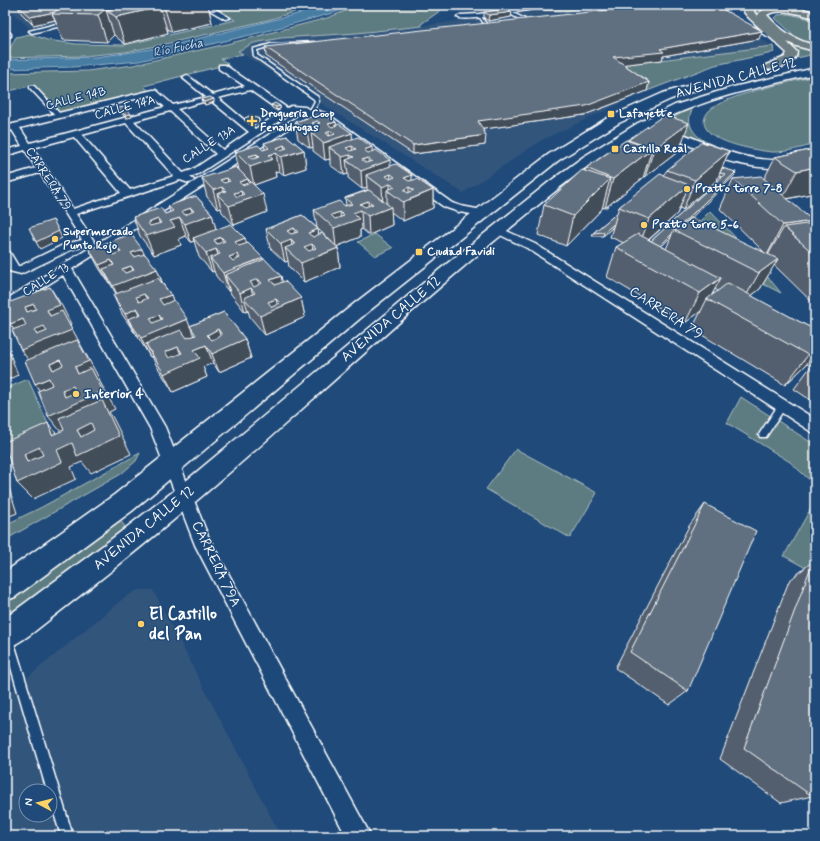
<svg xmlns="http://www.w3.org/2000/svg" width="820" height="841" font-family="Mynerve,sans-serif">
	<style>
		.built { fill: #32557c; fill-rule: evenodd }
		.green { fill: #5d7c81; stroke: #aebec0 }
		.water { fill: #477da3; stroke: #91b1c8 }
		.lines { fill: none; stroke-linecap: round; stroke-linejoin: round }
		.lane-casing { stroke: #fff; stroke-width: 3 }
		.street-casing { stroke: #fff; stroke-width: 3 }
		.secondary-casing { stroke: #fff; stroke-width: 3 }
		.highway-casing { stroke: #fff; stroke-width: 3 }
		.lane { fill: #1f4a7a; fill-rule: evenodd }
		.street { fill: #1f4a7a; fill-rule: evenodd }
		.secondary { fill: #1f4a7a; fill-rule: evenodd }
		.highway { fill: #6d7d84; fill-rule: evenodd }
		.wall { fill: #535f6e; stroke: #fff; fill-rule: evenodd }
		.shaded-wall { fill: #434e5a; stroke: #fff }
		.building { fill: #606f80; stroke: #fff; fill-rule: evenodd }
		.poi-dot { fill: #ffd166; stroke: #1f4a7a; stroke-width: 1.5 }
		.labels { text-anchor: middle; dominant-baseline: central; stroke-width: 3; stroke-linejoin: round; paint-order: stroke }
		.far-street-label { font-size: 12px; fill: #fff; stroke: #1f4a7a }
		.far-poi-label { font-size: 12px; font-weight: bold; fill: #fff; stroke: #1f4a7a; text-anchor: start }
		.far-water-label { font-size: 13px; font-style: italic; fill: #d1dee8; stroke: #1f4a7a }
		.street-label { font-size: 14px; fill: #fff; stroke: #1f4a7a }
		.poi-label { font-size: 14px; font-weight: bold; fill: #fff; stroke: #1f4a7a; text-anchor: start }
		.near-poi-label { font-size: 17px; font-weight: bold; fill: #fff; stroke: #1f4a7a; text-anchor: start }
	</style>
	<rect width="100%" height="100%" fill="#1f4a7a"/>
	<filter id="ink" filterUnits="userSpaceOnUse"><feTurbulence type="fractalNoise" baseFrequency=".025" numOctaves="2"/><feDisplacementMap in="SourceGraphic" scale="8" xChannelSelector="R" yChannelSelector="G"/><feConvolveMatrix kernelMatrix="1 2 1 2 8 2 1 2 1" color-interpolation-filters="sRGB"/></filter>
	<g filter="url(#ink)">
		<!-- built -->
		<g class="built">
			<polygon points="17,5 139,5 29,28 7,7"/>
			<polygon points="442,5 521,5 480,13 440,11"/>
			<polygon points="603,5 622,5 635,10 674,5 716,5 739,18 737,25 773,46 612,66 647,91 542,140 463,193 238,51 254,43 281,38 407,28 534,10 566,11"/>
			<path d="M138 590H153L281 836H5V696L125 597ZM26 791H50V815H26Z"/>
		</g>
		<!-- green -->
		<g class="green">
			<polygon points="210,5 317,5 268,20 161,45 125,52 83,56 5,58 16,37 30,34 47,40 76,44 124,45 235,20"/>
			<polygon points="361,5 442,5 440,11 421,24 422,26 357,33 281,38 254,43 238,51 243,54 221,59 228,64 144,86 149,91 60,114 34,85 5,92 5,73 87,71 133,65 231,43 327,18"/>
			<polygon points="560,5 603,5 566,11 534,10"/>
			<polygon points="755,5 761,5 773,9 761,19 815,49 815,54 797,58 798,55 797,52 758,19 753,12"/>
			<polygon points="789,14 815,20 815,44 799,40 775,18 778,15"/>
			<polygon points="773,46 774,52 768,54 715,65 647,91 611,66"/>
			<path d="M815 76V144C801 148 788 152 773 152 758 151 687 140 708 112 722 95 792 82 815 76Z"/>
			<path d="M693 108C675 139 732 155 754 158 766 160 778 160 790 161L753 160 713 148 682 133 651 128Z"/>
			<polygon points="710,211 736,238 781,293 679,242"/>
			<polygon points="375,234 393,248 375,256 358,242"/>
			<polygon points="28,379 54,437 5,459 5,389"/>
			<polygon points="741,397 815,445 815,485 790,462 727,423"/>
			<polygon points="516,449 597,493 570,538 486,489"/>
			<polygon points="140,453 136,461 121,474 5,540 5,525 42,507"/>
			<polygon points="815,501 815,573 784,556"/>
			<polygon points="117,515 127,530 5,620 5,597"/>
		</g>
		<!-- water -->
		<polygon class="water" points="326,5 355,5 333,13 263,32 139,61 73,67 5,69 5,60 95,57 126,53 169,46 301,13"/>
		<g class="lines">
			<defs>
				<g id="lane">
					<polygon points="448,5 483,5 463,8"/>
					<polygon points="507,10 525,19 526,20 523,21 506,12"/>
					<polygon points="478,15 480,15 487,25 485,25"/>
					<polygon points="752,27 754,27 779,39 776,40 752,29"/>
					<polygon points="314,42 313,44 271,46 257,50 257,55 318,97 319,101 312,114 310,115 308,114 315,101 314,99 254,56 253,49 271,44"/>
					<polygon points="30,86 34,86 61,115 61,117 57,117 30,88"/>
					<polygon points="782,403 786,406 785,408 766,437 760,437 759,435 760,433 779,404"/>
					<polygon points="7,631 11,632 12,636 73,836 61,836 50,800 50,791 47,791 5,647 5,632"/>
				</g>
				<g id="street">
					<polygon points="201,5 209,5 230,18 225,19"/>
					<path d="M533 5H547L544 7C530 9 465 23 457 17L460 15 479 14Z"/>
					<polygon points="76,19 78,20 78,22 32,33 29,31"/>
					<polygon points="5,28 11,34 11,36 5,38"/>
					<path d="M219 65H225L287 108 291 106 305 107 313 112 319 111 329 115 452 203 461 206 487 211 488 213 483 216 459 212 444 207 323 119 318 117H306L203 186 72 269 165 427 208 536 371 836H346L195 545 150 428 63 275 9 309 5 310V300L88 249 86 246 73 249 21 274 9 271C4 264 5 258 5 250L9 251 18 266H20L65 244 82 240 40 173 5 183V177L36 168 25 150 5 156V150L22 146 12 130 5 132V126L153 90H156L173 105 206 97 184 79 183 77 187 75 213 95 245 86 219 69ZM250 90 281 112 255 129 218 98ZM151 95 165 107 30 143 20 128ZM210 100 249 132 223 150 177 109ZM170 111 216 154 192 170 183 173 134 121ZM293 112 303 113 96 244 76 214 180 180 189 183 193 182 194 180 190 177 198 174ZM126 123 174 176 130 190 82 135ZM74 137 121 193 73 209 33 148Z"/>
					<polygon points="498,227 535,244 815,419 815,433 810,431 527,248 494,232 493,230"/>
				</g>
				<g id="secondary">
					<path d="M815 68V74C764 86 712 96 665 119 601 149 548 198 493 242 382 334 277 435 165 527 130 556 95 584 59 612 42 625 25 641 5 649V618L109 541 175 490 439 270 549 182 583 157 638 123 675 105 733 87Z"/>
					<polygon points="701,82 705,83 707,85 705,87 671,99 619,123 559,160 369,311 132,511 15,597 5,601 5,572 114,495 355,303 549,154 609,117 663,93"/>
					<path d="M656 127C677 130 695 139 715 147 747 160 781 164 815 157V165C782 172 750 168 718 158 702 152 688 144 672 138 666 136 658 136 651 134L649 131 651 128Z"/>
				</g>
				<path id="highway" d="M745 5H755L754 12 758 17 757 15C770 0 799 8 815 12V18C802 15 780 7 767 15 780 30 796 41 815 45V51L796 46 787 42 797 52C797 63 775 72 766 69L764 67 766 65 785 57 787 53 749 18 744 12Z"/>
			</defs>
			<!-- lane casing -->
			<use href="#lane" class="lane-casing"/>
			<!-- street casing -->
			<use href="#street" class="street-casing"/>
			<!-- secondary casing -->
			<use href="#secondary" class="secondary-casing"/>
			<!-- highway casing -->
			<use href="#highway" class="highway-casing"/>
			<!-- lane -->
			<use href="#lane" class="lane"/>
			<!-- street -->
			<use href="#street" class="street"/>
			<!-- secondary -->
			<use href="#secondary" class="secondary"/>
			<!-- highway -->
			<use href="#highway" class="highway"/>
		</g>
		<!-- wall -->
		<g class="wall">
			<polygon points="101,5 208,5 212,23 172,32 167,29 168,33 125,44 115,36 114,35 107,42 63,40 55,20 33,25 21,13 18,6 103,6"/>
			<polygon points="484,12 512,12 511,17 488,21 484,18"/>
			<polygon points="759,39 663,56 662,60 623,64 649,82 647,91 584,115 483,129 485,145 413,154 266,56 265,47"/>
			<polygon points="201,99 214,102 205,105 202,102"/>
			<polygon points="271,105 280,106 280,109 276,110 272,108"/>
			<polygon points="118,108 131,114 132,117 126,118 119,111"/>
			<path d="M323 113 336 122V125L352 133V139L372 151 390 166 412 180 433 190V208L403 221 391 212 392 225 369 235 362 229 360 230V237L336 247 338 248 340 267 304 282 289 267 288 261 285 262 270 248 266 229 302 215 317 228 314 210 345 206H346L345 198 367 190V187L362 189 348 178V174L344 175 330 165V159L325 160 313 151V147L310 148 298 139 295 122ZM317 121 320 123 315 125 312 123ZM318 229 333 243 318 235Z"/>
			<polygon points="245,118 259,119 259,122 253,125 245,121"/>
			<polygon points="287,136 304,150 306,168 284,175 279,171 275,172 276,177 254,185 248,179 249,183 267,212 234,225 222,212 221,208 218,209 207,197 202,178 239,170 235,152 263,150 265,149 264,143"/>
			<polygon points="628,140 679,151 645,177 643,177 643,178 605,208 602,207 602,209 566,246 538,235 544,205 585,171 586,168 628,141"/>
			<path d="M815 149V193L787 199 813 221 812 223H815V305L774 265 760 289 751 296 815 330V403L794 389 811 366 807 364 805 366 785 385 692 329 701 311 685 323 607 277 616 247 624 243 610 237 613 227 603 236H592L593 233 617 213 619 207 663 175 665 173 667 170 729 151 722 168 735 175 686 222 764 252 720 209 733 179H764L775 157ZM719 176 722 177 651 241 649 240 677 214 680 208 683 210 717 180ZM671 237 666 249 662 246ZM715 289 718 291 714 294 713 293Z"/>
			<polygon points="196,196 212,214 216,230 245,238 246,243 263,258 263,260 281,276 282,282 301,298 305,317 265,335 250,317 248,311 245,312 231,294 230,292 229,292 216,276 214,271 212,272 199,257 194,241 191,242 186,236 179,239 181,245 154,255 140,236 133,217 165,214 170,212 168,206"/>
			<polygon points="131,234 144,254 157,269 163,284 171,295 173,301 190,326 224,312 245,339 251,358 219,372 213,363 203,367 207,377 173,392 155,363 152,356 150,357 135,332 134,332 122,314 113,295 116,294 110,283 109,283 99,268 89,249"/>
			<polygon points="705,504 688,691 669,705 615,668 689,526"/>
			<polygon points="813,561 812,796 781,803 720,759 789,581"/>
		</g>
		<!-- shaded-wall -->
		<g class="shaded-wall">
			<polygon points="106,5 127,5 111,14 106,10 114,35 107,42 98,15 106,8"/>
			<polygon points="170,5 208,5 212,23 172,32 164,6"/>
			<polygon points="160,7 168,33 125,44 116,17"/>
			<polygon points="69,9 52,14 55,20 33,25 30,17"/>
			<polygon points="512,12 511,17 488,21 489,15"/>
			<polygon points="762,31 759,39 663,56 662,60 611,66 613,57"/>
			<polygon points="649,82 647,91 584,115 477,130 478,121"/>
			<polygon points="214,99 214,102 205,105 204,102"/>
			<polygon points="280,106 280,109 276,110 276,107"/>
			<polygon points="131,114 132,117 126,118 125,115"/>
			<polygon points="259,119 259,122 253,125 252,122"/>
			<polygon points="336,122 337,138 352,133 353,147 352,146 353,156 350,155 351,164 346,160 348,174 344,175 342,157 329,147 330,159 325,160 323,143 330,141 328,124"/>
			<polygon points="689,123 679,151 645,177 654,149"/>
			<polygon points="315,128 316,137 311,133 313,147 310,148 307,131"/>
			<polygon points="486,135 485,145 413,154 413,145"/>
			<polygon points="284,145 286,156 304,150 306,168 284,175 281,157 277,148"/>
			<polygon points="372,147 373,165 372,161 368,158 369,168 390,160 391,185 390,184 390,193 387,190 387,203 383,205 382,187 366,175 367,187 362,189 361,171 364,150"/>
			<polygon points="652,149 643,178 605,208 613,179"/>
			<polygon points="729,151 717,180 683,210 695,180"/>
			<polygon points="276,153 279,171 275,172 276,177 254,185 250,167 249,156 257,154 259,164 268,155"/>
			<polygon points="815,167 815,193 781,200 797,171"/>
			<polygon points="736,172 735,175 677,232 675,231"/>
			<polygon points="412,175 412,189 409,187 409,200 433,190 433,208 403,221 403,202 404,178"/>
			<polygon points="227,178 231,196 222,187 227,204 217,194 221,208 218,209 213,190 220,180"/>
			<polygon points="248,179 252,197 244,194 239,182"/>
			<polygon points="610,179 602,209 566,246 573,216"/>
			<polygon points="689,185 677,214 638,249 649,219"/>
			<polygon points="241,191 243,201 263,194 267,212 234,225 229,206 234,193"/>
			<polygon points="368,201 369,215 391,207 392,225 369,235 368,216 361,210 362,229 360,230 360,237 336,247 334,228 331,215 340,212 341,226 353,213 360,204"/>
			<polygon points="191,208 195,220 212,214 217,233 193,238 194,241 191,242 185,224 182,211"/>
			<polygon points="180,218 186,236 179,239 181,245 154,255 146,236 148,223 158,219 162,231 170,221"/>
			<polygon points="53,220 62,238 40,249 36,242"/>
			<polygon points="813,221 800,242 784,227 768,255 767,255 783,225"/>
			<polygon points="614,224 613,227 603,236 604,232"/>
			<polygon points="294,228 297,247 291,240 294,256 285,248 288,261 285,262 281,244 287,231"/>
			<polygon points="318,229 320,248 316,248 312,244 314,258 338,248 340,267 304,282 301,263 304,247 308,233"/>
			<polygon points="672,234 671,237 649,259 650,256"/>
			<polygon points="221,237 227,256 214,240"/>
			<polygon points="245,238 250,257 235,242"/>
			<polygon points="118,248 127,267 119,269 110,251"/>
			<polygon points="142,249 150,268 140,272 131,253"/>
			<polygon points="216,249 222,268 210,258 214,271 212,272 206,253"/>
			<polygon points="237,254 240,267 263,258 267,277 258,279 263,298 255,293 251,283 225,275 230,292 229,292 223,273 229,257"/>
			<polygon points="778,259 760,289 742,303 759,273"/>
			<polygon points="111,260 120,279 103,269 110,283 109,283 99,265"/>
			<polygon points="131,266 136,277 157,269 164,288 144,294 153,312 145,316 137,299 122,304 113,286 122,269"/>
			<polygon points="281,276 285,294 270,280"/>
			<polygon points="721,278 709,300 707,299 701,311 685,323 700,293"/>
			<polygon points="50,287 62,306 71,324 70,325 100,380 99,380 115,409 109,412 113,418 131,454 91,473 82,462 71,467 76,479 33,499 17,483 27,462 24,454 52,435 48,423 62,441 81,437 77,430 108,413 62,433 48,416 65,397 62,390 78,374 75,367 82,349 35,369 21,350 37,335 25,307 34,304 50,316 47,310"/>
			<polygon points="251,288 256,307 244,298 248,311 245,312 240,293"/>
			<polygon points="171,295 178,314 167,318 159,299"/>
			<polygon points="301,298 305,317 265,335 260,316 268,302 276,299 278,308"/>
			<polygon points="137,308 146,327 128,319 135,332 134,332 125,314"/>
			<polygon points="159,315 165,328 187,319 195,338 146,344 152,356 150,357 141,338 150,318"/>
			<polygon points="23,319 36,338 23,343 10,324"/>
			<polygon points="218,329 224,348 245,339 251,358 219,372 212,354 207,335"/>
			<polygon points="5,343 7,346 18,375 5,381"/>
			<polygon points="206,345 213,363 203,367 207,377 173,392 164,374 165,352 178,347 185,365 194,350"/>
			<polygon points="815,348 815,353 805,366 785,385 808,355"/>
			<polygon points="60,360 72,378 53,370 50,364"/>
			<polygon points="49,378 62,397 48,403 35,384"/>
			<polygon points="5,475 17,513 5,518"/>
		</g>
		<!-- building -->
		<g class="building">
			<polygon points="21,5 65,5 55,12 30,17 18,6"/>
			<polygon points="64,5 109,6 98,15 52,14"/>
			<polygon points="121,5 129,5 110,9 109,8"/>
			<polygon points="129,5 157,5 160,7 116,17 106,10"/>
			<polygon points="668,5 715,5 762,31 660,49 664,52 613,57 649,82 586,106 478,121 486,135 413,145 265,47 627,8"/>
			<polygon points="507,9 512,12 489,15 484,12"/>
			<polygon points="210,97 214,99 204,102 201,99"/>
			<polygon points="275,103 280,106 276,107 271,105"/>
			<polygon points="125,107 131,114 125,115 118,108"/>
			<path d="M323 113 336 122 328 124 332 127 339 124 352 133 323 143 311 133 318 131 315 128 307 131 295 122ZM317 121 320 123 315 125 312 123ZM331 131 335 134 329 136 326 133Z"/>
			<polygon points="251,115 259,119 252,122 245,118"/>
			<polygon points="664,115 689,123 654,149 628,140"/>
			<path d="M287 136 304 150 281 157 276 153 268 155 273 159 250 167 235 152 258 145 263 150 269 148 264 143ZM284 145 287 148 280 150 277 148ZM257 154 260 157 252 159 249 156Z"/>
			<path d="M358 137 372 147 364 150 368 153 376 150 390 160 361 171 346 160 354 157 350 155 342 157 329 147ZM352 146 356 149 350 151 346 148ZM368 158 372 161 366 163 362 160Z"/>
			<polygon points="626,140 652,149 613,179 586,168"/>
			<polygon points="702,142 729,151 695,180 667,170"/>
			<polygon points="815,149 815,167 797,171 775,157"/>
			<path d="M396 164 412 175 404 178 409 181 417 179 433 190 403 202 387 190 395 187 390 184 382 187 366 175ZM391 174 395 177 390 179 386 176ZM409 187 414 190 408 193 404 190Z"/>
			<path d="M236 167 248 179 239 182 242 185 251 182 263 194 229 206 217 194 226 191 222 187 213 190 202 178ZM227 178 230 181 224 183 220 180ZM241 191 244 194 237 197 234 193Z"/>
			<polygon points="722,168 736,172 680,226 674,230 672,234 660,246 651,241 725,174 720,173"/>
			<polygon points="582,170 610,179 573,216 544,205"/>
			<polygon points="660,174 689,185 649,219 619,207"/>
			<polygon points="761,176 813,221 783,225 733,179"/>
			<path d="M369 190 391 207 368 216 361 210 353 213 359 219 334 228 314 210 339 201 345 206 352 204 345 198ZM368 201 373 204 365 207 360 204ZM340 212 344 216 335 219 331 215Z"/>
			<path d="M196 196 212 214 185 224 180 218 170 221 175 227 146 236 133 217 161 208 165 214 173 211 168 206ZM191 208 194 211 185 215 182 211ZM158 219 161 223 150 226 148 223Z"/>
			<polygon points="617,213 614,224 604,232 593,233"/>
			<path d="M302 215 318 229 308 233 313 237 322 233 338 248 301 263 285 248 295 244 291 240 281 244 266 229ZM294 228 298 232 291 234 287 231ZM312 244 316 248 309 251 304 247Z"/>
			<polygon points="693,218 778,259 759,273 674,230"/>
			<polygon points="53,220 59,231 36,242 29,228"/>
			<polygon points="814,223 815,224 815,255 784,227"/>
			<path d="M231 224 245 238 235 242 239 246 248 243 263 258 223 273 210 258 220 254 216 249 206 253 193 238ZM221 237 225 241 217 244 214 240ZM237 254 240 258 233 261 229 257Z"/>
			<path d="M131 234 142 249 131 253 134 257 145 254 157 269 113 286 103 269 114 265 111 260 99 265 89 249ZM118 248 121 252 113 255 110 251ZM131 266 134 270 125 273 122 269Z"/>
			<polygon points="638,234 721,278 700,293 616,247"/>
			<path d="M265 259 281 276 270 280 275 285 285 281 301 298 260 316 244 298 255 293 251 288 240 293 225 275ZM258 279 262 283 254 287 250 282ZM276 299 280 303 272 307 268 302Z"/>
			<path d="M158 278 171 295 159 299 163 305 174 300 187 319 141 338 128 319 141 314 137 308 125 314 113 295ZM144 294 148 298 139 302 136 297ZM159 315 162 319 153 323 150 318Z"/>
			<polygon points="728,283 815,330 815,348 808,355 707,299"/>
			<path d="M50 287 60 305 47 310 50 316 62 311 72 330 21 350 12 330 26 325 23 319 10 324 5 314V304ZM34 304 36 309 27 312 25 307ZM44 326 47 331 37 335 34 330Z"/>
			<path d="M224 312 245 339 212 354 206 345 194 350 200 358 164 374 146 344 181 330 187 338 196 335 190 326ZM218 329 222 335 212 340 207 335ZM178 347 182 353 169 358 165 352Z"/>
			<path d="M77 340 89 361 75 367 78 374 91 368 103 391 48 416 38 391 52 385 49 378 35 384 25 361ZM60 360 63 365 53 370 50 364ZM73 386 76 392 65 397 62 390Z"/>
			<polygon points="815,353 815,361 814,363 810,360"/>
			<path d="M102 400 119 436 77 456 72 443 57 450 62 462 17 483 5 446V442L48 423 52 435 64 430 59 418ZM91 423 94 430 81 437 77 430ZM40 447 43 455 27 462 24 454Z"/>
			<polygon points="705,504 756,531 688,691 630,652"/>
			<polygon points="813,561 815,562 815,786 812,796 744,748"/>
		</g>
	</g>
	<!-- markers -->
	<g class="poi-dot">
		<rect x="607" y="110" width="8" height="8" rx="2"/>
		<path d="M250 115h4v4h4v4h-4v4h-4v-4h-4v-4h4z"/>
		<rect x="611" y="145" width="8" height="8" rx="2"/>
		<circle cx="687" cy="189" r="4"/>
		<circle cx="644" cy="225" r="4"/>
		<circle cx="55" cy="239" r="4"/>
		<rect x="415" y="248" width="8" height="8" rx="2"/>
		<circle cx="76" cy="394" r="4"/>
		<circle cx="141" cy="624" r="4"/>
	</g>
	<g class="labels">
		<!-- far-street labels -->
		<g class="far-street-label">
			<text transform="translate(76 99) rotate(-14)">CALLE 14B</text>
			<text transform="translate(125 108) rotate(-15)">CALLE 14A</text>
			<text transform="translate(209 145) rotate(-32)">CALLE 13A</text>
			<text transform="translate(48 179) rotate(57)">CARRERA 79</text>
			<text transform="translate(46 280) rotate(-32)">CALLE 13</text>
		</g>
		<!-- far-poi labels -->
		<g class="far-poi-label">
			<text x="260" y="114">Drogueria Coop<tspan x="260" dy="14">Fenaldrogas</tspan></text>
			<text x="619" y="114">Lafayette</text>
			<text x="623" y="149">Castilla Real</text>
			<text x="695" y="189">Pratto torre 7-8</text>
			<text x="652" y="225">Pratto torre 5-6</text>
			<text x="63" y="232">Supermercado<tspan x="63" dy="14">Punto Rojo</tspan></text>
			<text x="427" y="252">Ciudad Favidi</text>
		</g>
		<!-- far-water labels -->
		<g class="far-water-label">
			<text transform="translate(178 48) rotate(-12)">Río Fucha</text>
		</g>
		<!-- street labels -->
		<g class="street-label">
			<text transform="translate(736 78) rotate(-15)">AVENIDA CALLE 12</text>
			<text transform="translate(666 313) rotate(33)">CARRERA 79</text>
			<text transform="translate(391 319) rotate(-40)">AVENIDA CALLE 12</text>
			<text transform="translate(144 528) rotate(-39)">AVENIDA CALLE 12</text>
			<text transform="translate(216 564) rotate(64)">CARRERA 79A</text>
		</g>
		<!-- poi labels -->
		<g class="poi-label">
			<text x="84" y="394">Interior 4</text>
		</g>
		<!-- near-poi labels -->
		<g class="near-poi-label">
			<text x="149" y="614">El Castillo<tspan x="149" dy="20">del Pan</tspan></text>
		</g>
	</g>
	<!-- margin -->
	<rect width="820" height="841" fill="none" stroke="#1f4a7a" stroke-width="20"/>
	<rect x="10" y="10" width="800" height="821" fill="none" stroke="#fff" stroke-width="1.5" filter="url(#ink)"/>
	<!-- north arrow -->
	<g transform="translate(38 803) rotate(277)"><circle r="19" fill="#1f4a7a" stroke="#7992af"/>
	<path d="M0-3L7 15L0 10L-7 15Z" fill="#ffd166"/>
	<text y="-6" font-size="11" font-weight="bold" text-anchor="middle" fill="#ffffff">N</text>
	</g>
</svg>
